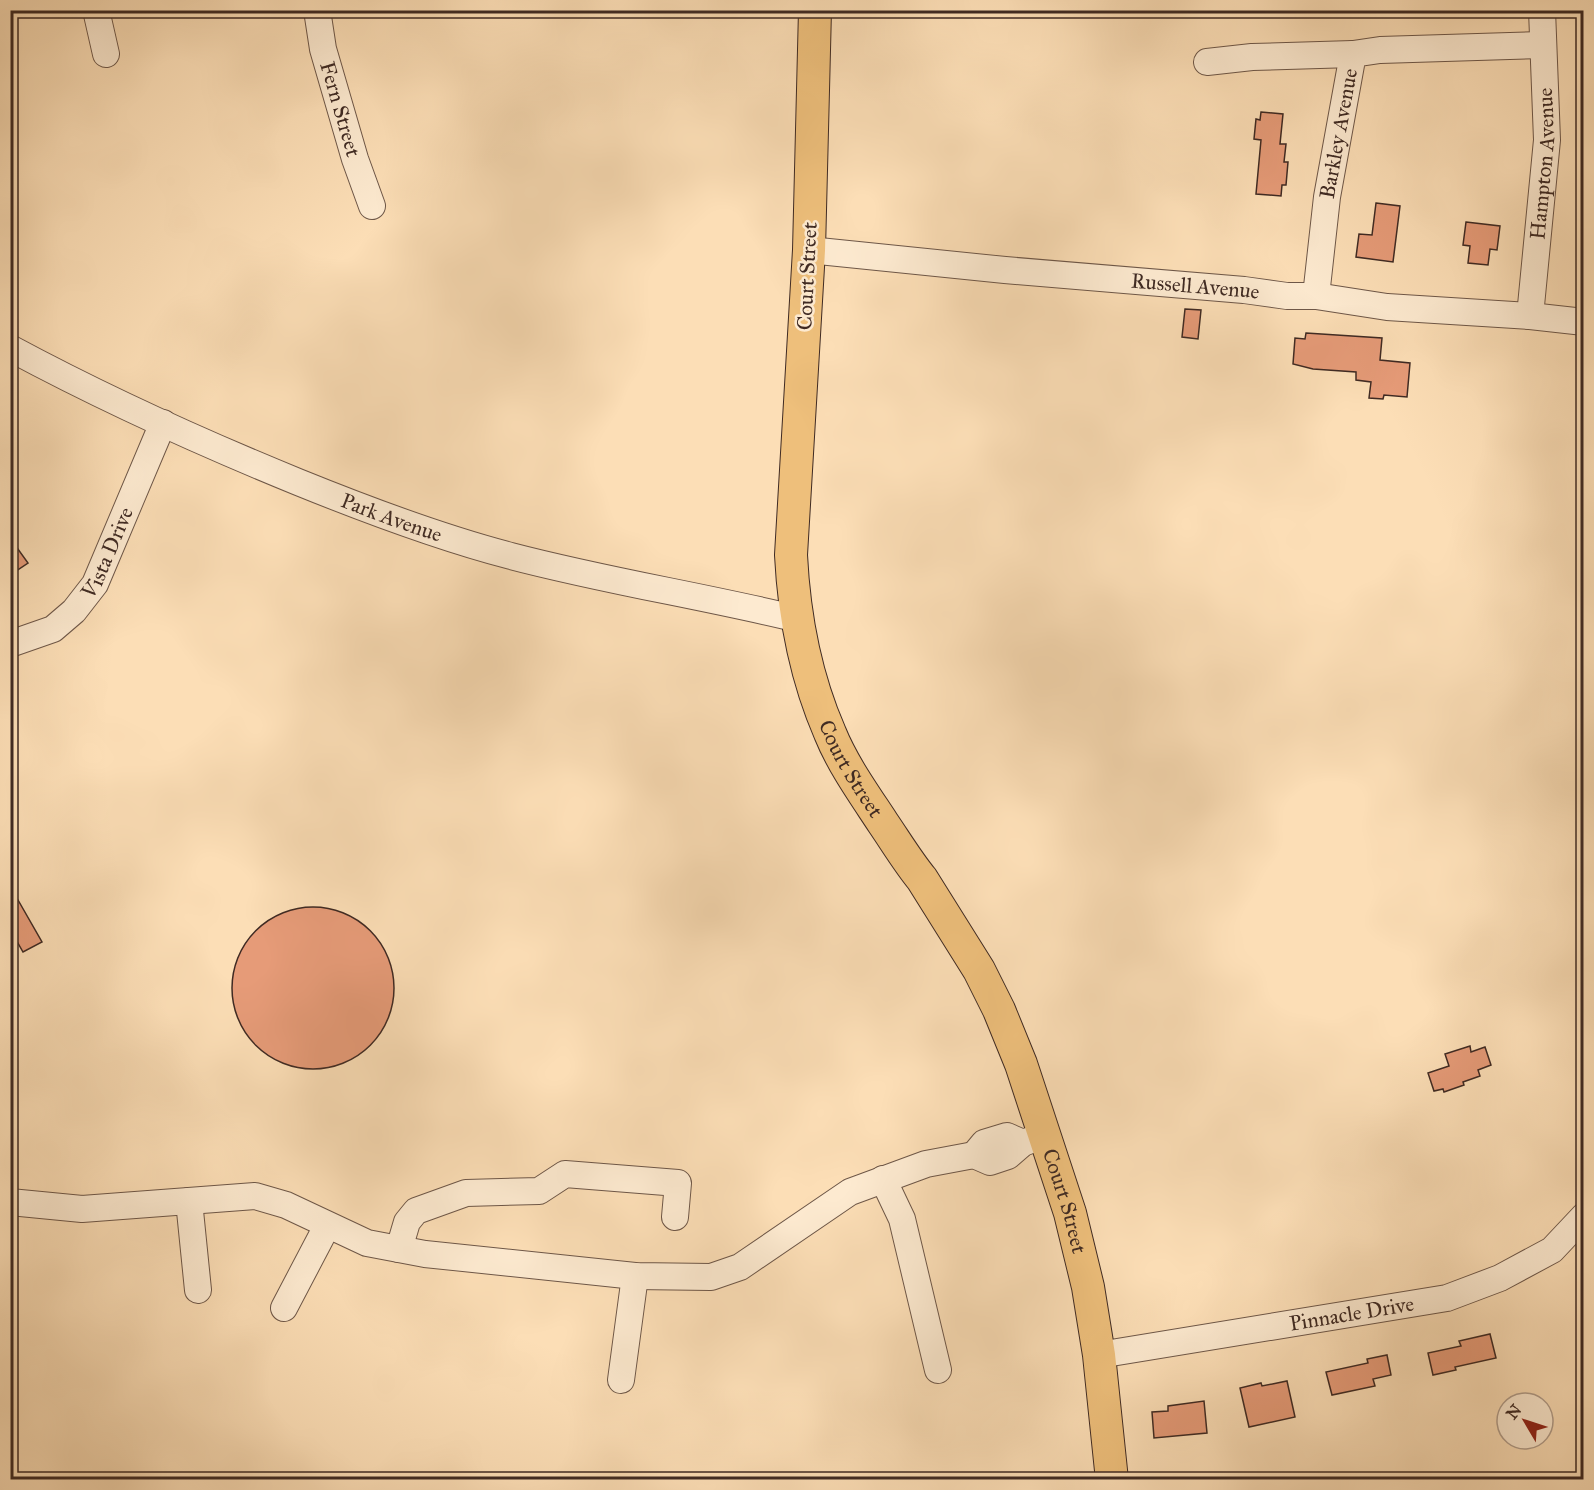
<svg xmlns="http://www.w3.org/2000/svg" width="1594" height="1490" font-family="'IM FELL Great Primer',serif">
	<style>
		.building { fill: #e69b78; stroke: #3f2a23; stroke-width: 1.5 }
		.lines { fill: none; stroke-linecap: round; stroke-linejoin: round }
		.minor-casing { stroke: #6e5748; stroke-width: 28 }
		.major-casing { stroke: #3f2a23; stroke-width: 34 }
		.minor { stroke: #fdead0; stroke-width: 26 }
		.major { stroke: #eebf7b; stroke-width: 32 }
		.labels { text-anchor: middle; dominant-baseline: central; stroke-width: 5; stroke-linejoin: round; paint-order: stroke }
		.street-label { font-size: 21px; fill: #3f2a23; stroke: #fdead0 }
	</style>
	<rect width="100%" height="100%" fill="#fcdeb6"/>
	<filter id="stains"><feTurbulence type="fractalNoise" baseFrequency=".00333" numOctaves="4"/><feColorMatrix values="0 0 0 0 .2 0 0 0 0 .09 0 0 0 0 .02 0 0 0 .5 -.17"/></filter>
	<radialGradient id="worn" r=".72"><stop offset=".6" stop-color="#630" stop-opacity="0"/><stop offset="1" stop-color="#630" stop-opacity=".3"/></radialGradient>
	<!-- building -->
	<g class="building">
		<polygon points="1261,112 1283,114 1280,144 1286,144 1284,162 1288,162 1286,185 1282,185 1281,196 1256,194 1261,140 1254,139 1256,119 1260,120"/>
		<polygon points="1376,203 1400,206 1393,262 1356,257 1359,234 1372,235"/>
		<polygon points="1466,222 1500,226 1497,250 1490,249 1488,265 1468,263 1470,246 1463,245"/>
		<polygon points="1185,309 1201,310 1198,339 1182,337"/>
		<polygon points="1306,333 1382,338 1380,360 1410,363 1407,397 1384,395 1383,399 1369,398 1371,382 1356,380 1356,372 1313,369 1293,364 1295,338 1305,339"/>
		<polygon points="10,538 28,563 10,575"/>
		<polygon points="10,886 42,942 23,952 10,929"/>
		<circle cx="313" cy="988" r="81"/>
		<polygon points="1470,1046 1471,1052 1485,1047 1491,1065 1478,1070 1480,1076 1463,1082 1464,1085 1444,1092 1443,1089 1434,1091 1428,1073 1449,1066 1445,1054"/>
		<polygon points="1490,1334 1496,1358 1455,1367 1456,1370 1433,1375 1428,1353 1461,1346 1459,1341"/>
		<polygon points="1387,1355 1391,1375 1373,1379 1375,1386 1332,1395 1326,1372 1368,1363 1367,1359"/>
		<polygon points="1287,1381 1295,1417 1249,1427 1240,1388 1261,1383 1262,1386"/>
		<polygon points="1204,1401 1207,1433 1154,1438 1152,1412 1168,1411 1168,1406"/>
	</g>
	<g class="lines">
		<defs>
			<g id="minor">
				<polyline points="96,10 106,54"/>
				<path id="s1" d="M317 10 323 49 355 159 372 206"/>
				<polyline points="1207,62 1252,57 1353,54"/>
				<path id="s2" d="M809 250 1005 270 1244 290 1287 296H1316L1387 307 1530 316 1584 322"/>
				<path id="s3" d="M1316 296 1327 197 1353 54 1380 50 1543 45"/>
				<path id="s4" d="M1530 316 1547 140 1542 10"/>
				<path id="s5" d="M10 348C103 398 200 442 298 482 367 510 438 537 511 556 606 581 703 596 798 619"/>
				<path id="s6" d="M10 644 53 629 74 611 95 584 163 423"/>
				<polyline points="974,1155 984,1143 1007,1136 1023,1143"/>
				<polyline points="883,1179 902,1219 938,1370"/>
				<polyline points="189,1201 198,1290"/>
				<polyline points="10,1202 82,1209 255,1196 286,1205 367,1243 425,1254 635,1276 711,1277 740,1267 850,1192 926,1164 974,1155 990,1162 1008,1156 1023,1143 1044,1135"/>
				<polyline points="399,1249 407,1222 416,1211 466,1193 539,1191 565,1174 678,1183 675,1217"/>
				<polyline points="284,1308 327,1226"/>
				<path id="s7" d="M1099 1355 1447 1298 1500 1278 1552 1250 1584 1216"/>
				<polyline points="621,1380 635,1276"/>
			</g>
			<g id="major">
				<path id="s8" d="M815 10 809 250 791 555C794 615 806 678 830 733 843 765 864 794 883 823 896 842 908 862 922 879L979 970 999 1010 1021 1064 1070 1213 1088 1287 1099 1355 1112 1480"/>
			</g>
		</defs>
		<!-- minor casing -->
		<use href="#minor" class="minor-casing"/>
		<!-- major casing -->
		<use href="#major" class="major-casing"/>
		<!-- minor -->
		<use href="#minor" class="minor"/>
		<!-- major -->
		<use href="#major" class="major"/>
	</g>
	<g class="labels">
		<!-- street labels -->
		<g class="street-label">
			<text stroke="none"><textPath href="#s1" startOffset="102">Fern Street</textPath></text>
			<text stroke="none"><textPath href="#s3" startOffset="164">Barkley Avenue</textPath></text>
			<text stroke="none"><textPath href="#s4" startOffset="153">Hampton Avenue</textPath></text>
			<text transform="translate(807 276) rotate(-87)">Court Street</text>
			<text stroke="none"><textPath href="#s2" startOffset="388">Russell Avenue</textPath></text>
			<text stroke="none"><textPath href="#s5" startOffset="418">Park Avenue</textPath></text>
			<text stroke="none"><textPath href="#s6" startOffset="141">Vista Drive</textPath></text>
			<text stroke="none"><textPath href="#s8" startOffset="770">Court Street</textPath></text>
			<text stroke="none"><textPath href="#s8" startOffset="1256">Court Street</textPath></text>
			<text stroke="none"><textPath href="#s7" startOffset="256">Pinnacle Drive</textPath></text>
		</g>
	</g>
	<!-- margin -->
	<rect width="1594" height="1490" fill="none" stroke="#fcdeb6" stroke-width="36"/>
	<rect x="12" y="12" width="1570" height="1466" fill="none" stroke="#3f2a23" stroke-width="3"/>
	<rect x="18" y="18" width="1558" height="1454" fill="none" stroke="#3f2a23" stroke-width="1.5"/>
	<!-- north arrow -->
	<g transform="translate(1525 1421) rotate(309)"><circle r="28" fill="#fdead0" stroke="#b19d8b" stroke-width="1.5"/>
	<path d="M0-4.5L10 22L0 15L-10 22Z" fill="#8f2418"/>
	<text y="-9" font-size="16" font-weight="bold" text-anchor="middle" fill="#3f2a23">N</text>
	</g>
	<rect width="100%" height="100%" filter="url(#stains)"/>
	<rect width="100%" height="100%" fill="url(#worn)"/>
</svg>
